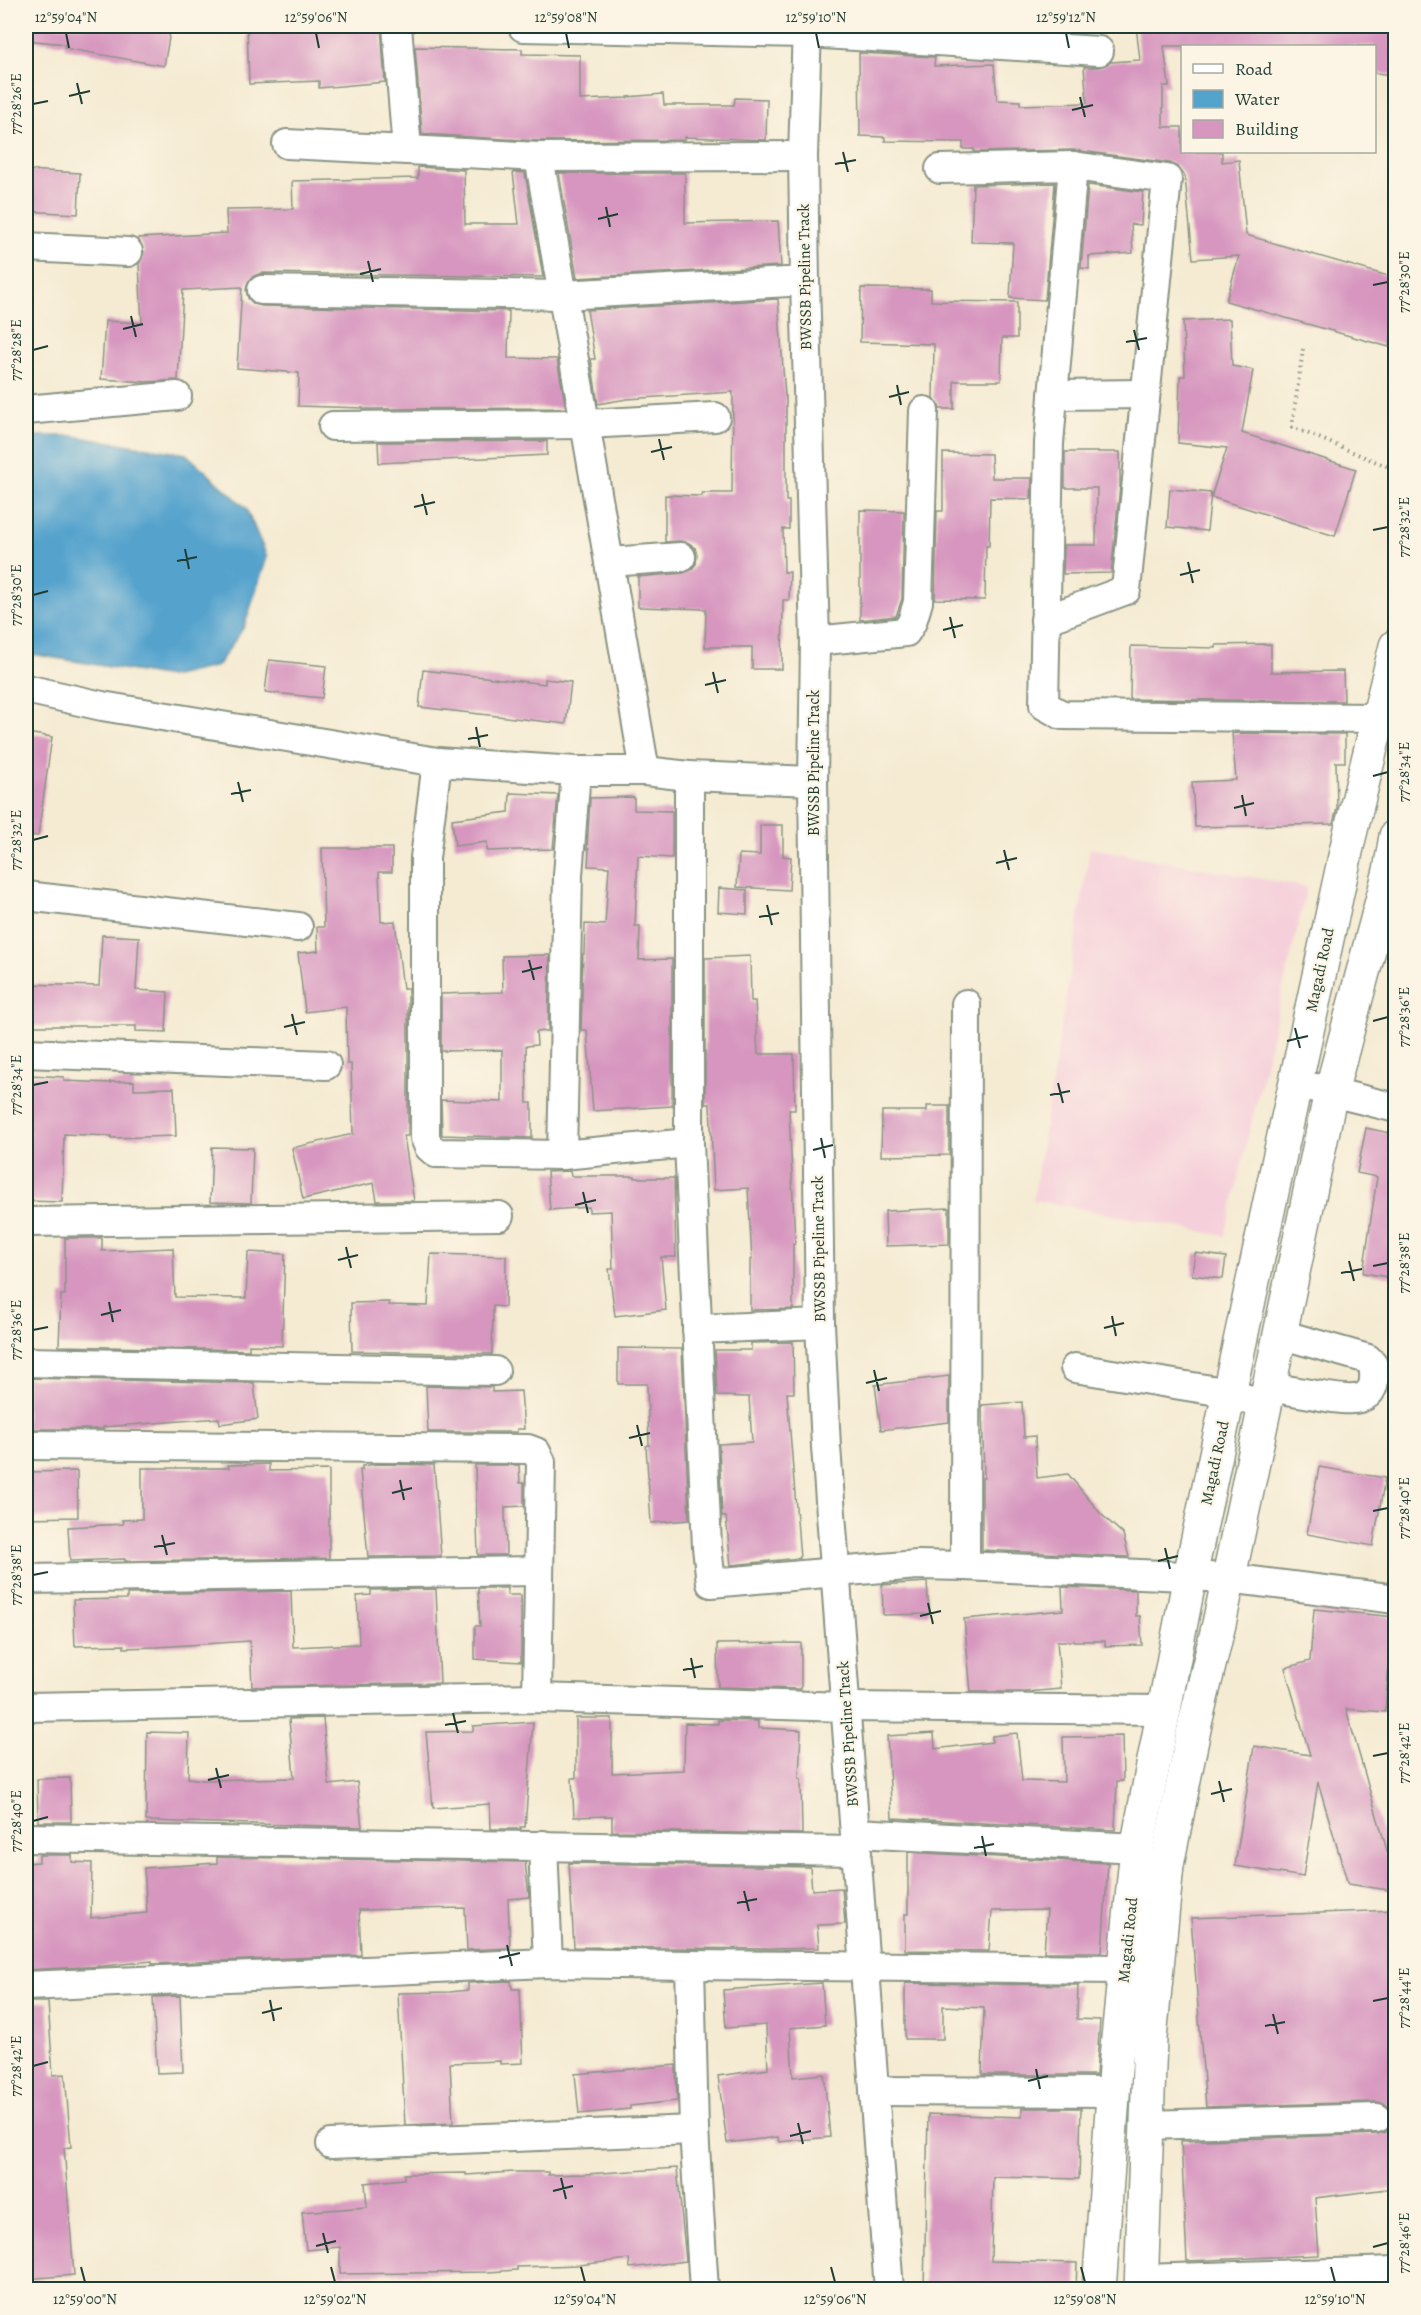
<svg xmlns="http://www.w3.org/2000/svg" width="1421" height="2315" font-family="Alegreya,serif">
	<style>
		.built { fill: #f5cfda }
		.water { fill: #54a3cd; stroke: #3a7080; stroke-width: 1.5 }
		.building { fill: #d796bf }
		.lines { fill: none; stroke-linecap: round; stroke-linejoin: round }
		.minor-casing { stroke: #8a9484; stroke-width: 32 }
		.major-casing { stroke: #8a9484; stroke-width: 36 }
		.path { stroke: #8a9484; stroke-width: 4; stroke-dasharray: 1.5 4.5; stroke-linecap: butt }
		.minor { stroke: #fff; stroke-width: 28 }
		.major { stroke: #fff; stroke-width: 33 }
		.ticks { fill: none; stroke: #1f3d34; stroke-width: 2 }
		.labels { text-anchor: middle; dominant-baseline: central; stroke-width: 4.5; stroke-linejoin: round; paint-order: stroke }
		.street-label { font-size: 16px; fill: #1f3d34; stroke: #fcf5e5 }
		.neatline { fill: none; stroke: #1f3d34; stroke-width: 2 }
		.ticks-label { font-size: 15px; text-anchor: middle; fill: #1f3d34 }
	</style>
	<rect width="100%" height="100%" fill="#fcf5e5"/>
	<filter id="ink" filterUnits="userSpaceOnUse"><feTurbulence type="fractalNoise" baseFrequency=".0167" numOctaves="2"/><feDisplacementMap in="SourceGraphic" scale="12" xChannelSelector="R" yChannelSelector="G"/><feConvolveMatrix kernelMatrix="1 2 1 2 8 2 1 2 1" color-interpolation-filters="sRGB"/></filter>
	<filter id="wash" filterUnits="userSpaceOnUse"><feTurbulence type="fractalNoise" baseFrequency=".008" numOctaves="4" result="noise"/><feDisplacementMap in="SourceGraphic" scale="24" xChannelSelector="R" yChannelSelector="G"/><feGaussianBlur stdDeviation="1.35" result="paint"/><feColorMatrix in="noise" values="0 0 0 0 0 0 0 0 0 0 0 0 0 0 0 0 0 1.4 0 .05"/><feComposite in="paint" operator="in"/></filter>
	<g filter="url(#wash)">
		<rect width="100%" height="100%" fill="#f5ebd3"/>
		<!-- built -->
		<polygon class="built" points="1090,848 1307,887 1225,1236 1033,1200"/>
		<!-- water -->
		<polygon class="water" points="26,436 72,436 186,454 246,508 267,557 244,627 217,666 170,677 26,653"/>
		<g id="blocks">
			<!-- building -->
			<g class="building">
				<polygon points="26,26 171,26 164,66 64,48 65,44 26,40"/>
				<polygon points="247,26 381,26 385,82 319,88 319,81 249,84"/>
				<polygon points="1136,26 1395,26 1395,75 1374,73 1374,46 1164,46 1169,86 1163,86 1163,127 1182,127 1182,152 1222,152 1222,162 1239,160 1246,235 1395,278 1395,323 1389,347 1226,301 1239,256 1193,259 1185,176 1177,166 1170,163 1074,150 974,152 974,149 963,149 963,142 885,141 885,137 860,136 859,53 935,57 934,66 994,64 997,100 1020,101 1020,105 1087,103 1084,67 1099,67 1111,62 1140,60"/>
				<polygon points="415,47 522,49 522,54 580,55 580,100 627,98 627,97 663,94 664,105 734,105 735,98 767,99 766,140 685,137 685,140 539,141 422,134"/>
				<polygon points="418,167 464,170 465,224 519,224 513,172 525,173 543,277 262,273 254,276 248,282 246,290 248,298 254,304 262,306 509,311 508,358 557,359 566,408 363,409 363,408 298,406 299,373 237,368 242,287 183,290 178,380 147,382 101,379 105,321 142,323 139,264 144,252 138,238 227,233 226,210 293,209 292,181 418,178"/>
				<polygon points="26,170 80,173 78,214 26,211"/>
				<polygon points="559,173 685,173 685,223 778,221 781,266 577,278"/>
				<polygon points="1055,183 1045,300 1010,298 1013,243 971,242 973,185"/>
				<polygon points="1088,185 1143,192 1141,225 1131,224 1133,253 1089,256 1089,269 1081,268"/>
				<polygon points="861,288 931,289 931,301 1017,302 1017,338 1002,338 1001,381 954,381 954,409 940,409 938,403 933,397 934,344 860,342"/>
				<polygon points="778,299 785,396 786,396 786,501 789,501 789,529 783,529 784,572 790,572 789,600 783,600 782,669 752,669 752,647 705,647 706,609 638,607 638,577 683,573 691,570 696,564 697,555 695,548 689,543 680,541 665,542 665,495 702,496 702,493 732,493 733,392 627,399 598,404 591,359 595,359 587,310"/>
				<polygon points="1230,319 1232,366 1253,370 1242,433 1356,469 1335,536 1211,497 1227,448 1178,443 1180,376 1185,376 1183,321"/>
				<polygon points="547,441 547,455 379,463 378,442"/>
				<polygon points="1065,452 1120,452 1120,486 1111,573 1063,574 1064,545 1096,545 1097,488 1065,488"/>
				<polygon points="943,453 991,454 992,478 1032,478 1031,499 990,498 989,546 986,546 985,600 935,599 937,511 943,511"/>
				<polygon points="1170,489 1211,493 1207,531 1167,527"/>
				<polygon points="860,510 904,511 902,599 896,616 860,620"/>
				<polygon points="1271,644 1271,672 1343,671 1344,701 1130,699 1131,646 1216,648 1216,645"/>
				<polygon points="269,660 326,666 322,698 265,692"/>
				<polygon points="423,670 545,684 545,679 571,682 566,724 419,707"/>
				<polygon points="26,733 52,737 38,836 26,835"/>
				<polygon points="1232,733 1345,734 1345,762 1336,762 1337,808 1333,824 1195,827 1192,782 1236,780"/>
				<polygon points="510,793 558,795 553,849 487,851 487,842 455,846 452,819 509,812"/>
				<polygon points="634,797 634,810 672,811 672,858 638,856 635,926 640,926 639,960 672,959 672,1106 593,1111 587,1030 581,1030 583,954 584,954 585,924 605,925 609,867 588,866 589,849 587,849 590,798"/>
				<polygon points="760,825 783,825 783,856 791,857 789,890 737,887 739,854 760,855"/>
				<polygon points="322,848 392,848 392,872 379,872 381,922 395,921 403,989 408,988 408,1136 404,1136 414,1201 377,1201 374,1183 303,1199 292,1148 353,1134 351,1064 347,1064 346,1007 305,1012 298,953 318,951 317,927 324,927"/>
				<polygon points="719,888 747,890 747,914 718,912"/>
				<polygon points="102,935 139,937 136,990 168,992 166,1032 136,1031 136,1026 26,1026 26,984 99,986"/>
				<polygon points="550,955 548,1031 536,1032 537,1045 526,1046 527,1103 532,1103 532,1138 442,1135 441,1100 502,1102 502,1050 441,1051 441,994 503,992 502,956"/>
				<polygon points="750,956 751,1001 755,1001 758,1054 794,1054 795,1110 789,1110 795,1244 793,1244 793,1309 750,1310 750,1260 752,1260 748,1188 714,1190 710,1104 705,1104 705,958"/>
				<polygon points="29,1075 64,1077 64,1081 110,1083 110,1082 134,1081 134,1089 174,1088 176,1136 111,1138 111,1136 64,1134 62,1202 27,1201 29,1131 26,1131"/>
				<polygon points="927,1106 949,1106 949,1155 881,1156 882,1111 927,1111"/>
				<polygon points="1366,1128 1395,1134 1395,1278 1363,1273 1377,1177 1357,1173"/>
				<polygon points="212,1147 253,1148 251,1203 210,1202"/>
				<polygon points="570,1171 571,1176 635,1176 635,1178 674,1178 676,1257 661,1257 666,1310 615,1316 609,1269 613,1269 611,1211 589,1212 589,1207 550,1210 547,1172"/>
				<polygon points="949,1208 949,1244 886,1246 885,1211"/>
				<polygon points="65,1238 102,1238 102,1251 173,1248 175,1297 246,1298 248,1252 285,1254 282,1346 249,1345 249,1350 59,1346 61,1295 65,1295"/>
				<polygon points="1195,1253 1226,1257 1223,1279 1192,1275"/>
				<polygon points="431,1254 506,1256 505,1307 493,1306 492,1354 352,1351 351,1303 389,1302 389,1305 428,1306"/>
				<polygon points="793,1342 794,1393 787,1393 800,1558 731,1565 726,1517 722,1517 719,1444 752,1442 749,1397 717,1396 715,1350 751,1350 751,1343"/>
				<polygon points="618,1348 682,1349 689,1520 651,1523 646,1446 649,1445 647,1384 618,1384"/>
				<polygon points="949,1376 949,1422 881,1430 875,1385"/>
				<polygon points="26,1378 254,1383 258,1419 220,1424 219,1418 103,1427 103,1429 26,1429"/>
				<polygon points="426,1386 492,1387 492,1392 521,1391 524,1429 517,1429 517,1432 428,1432"/>
				<polygon points="1022,1402 1024,1437 1035,1436 1037,1478 1068,1474 1101,1514 1123,1534 1129,1557 982,1550 982,1478 984,1478 982,1405"/>
				<polygon points="269,1464 269,1471 329,1470 329,1558 125,1561 125,1559 70,1561 68,1527 123,1524 122,1520 142,1519 142,1468 229,1468 228,1465"/>
				<polygon points="378,1464 434,1465 441,1556 368,1557 360,1470 362,1470 362,1466"/>
				<polygon points="475,1465 519,1465 520,1483 524,1483 524,1506 505,1507 506,1555 478,1555"/>
				<polygon points="1319,1467 1385,1478 1373,1546 1307,1534"/>
				<polygon points="77,1471 78,1517 26,1518 26,1472"/>
				<polygon points="927,1582 929,1614 883,1615 882,1585"/>
				<polygon points="1062,1587 1136,1590 1136,1616 1140,1616 1142,1645 1105,1646 1105,1641 1057,1641 1061,1689 1026,1692 971,1692 964,1619 1063,1610"/>
				<polygon points="478,1588 507,1588 507,1595 521,1595 521,1662 475,1659 475,1626 480,1626"/>
				<polygon points="436,1589 440,1683 252,1687 250,1641 157,1647 124,1648 124,1645 75,1646 73,1600 127,1599 127,1594 291,1591 293,1647 359,1644 357,1596 371,1595 371,1590"/>
				<polygon points="1314,1609 1395,1617 1395,1654 1390,1653 1385,1712 1346,1709 1395,1878 1395,1891 1348,1884 1318,1782 1303,1877 1235,1866 1254,1746 1310,1755 1285,1668 1310,1661"/>
				<polygon points="801,1643 801,1689 718,1687 717,1644"/>
				<polygon points="323,1718 329,1785 357,1782 362,1827 146,1821 147,1732 189,1733 188,1778 203,1780 294,1778 289,1719"/>
				<polygon points="576,1718 612,1718 612,1773 684,1770 685,1723 718,1724 718,1720 758,1721 758,1728 801,1730 799,1779 801,1779 802,1834 612,1831 612,1816 574,1817 572,1778 576,1778"/>
				<polygon points="533,1722 525,1827 520,1827 521,1829 491,1829 490,1804 433,1808 426,1732 473,1731 473,1726"/>
				<polygon points="934,1733 935,1749 992,1742 992,1736 1017,1733 1022,1781 1064,1782 1063,1737 1122,1736 1123,1781 1117,1781 1115,1830 892,1818 887,1736"/>
				<polygon points="70,1778 71,1822 38,1822 37,1779"/>
				<polygon points="908,1852 1108,1863 1102,1952 1044,1952 1047,1910 992,1911 989,1951 905,1950 905,1914 908,1914"/>
				<polygon points="39,1855 72,1855 72,1862 92,1863 91,1918 147,1913 144,1868 217,1863 217,1857 525,1862 529,1897 508,1899 510,1948 467,1950 465,1908 359,1910 361,1955 152,1964 152,1961 103,1966 26,1970 26,1863 39,1862"/>
				<polygon points="569,1863 810,1867 812,1890 842,1888 845,1924 817,1925 819,1948 770,1949 574,1947"/>
				<polygon points="1395,1910 1395,2188 1315,2198 1319,2255 1187,2261 1181,2141 1377,2134 1386,2132 1391,2126 1393,2118 1391,2109 1384,2103 1377,2102 1206,2107 1191,1918"/>
				<polygon points="511,1981 512,1989 520,1989 523,2063 500,2064 500,2061 450,2063 453,2123 405,2125 398,1993 450,1992 468,1990 468,1983"/>
				<polygon points="822,1983 825,2025 790,2028 793,2077 824,2074 830,2137 779,2142 778,2137 727,2143 718,2076 768,2069 766,2025 726,2028 723,1990"/>
				<polygon points="905,1983 1078,1985 1077,2019 1100,2020 1096,2075 982,2075 984,2008 943,2006 943,2039 905,2039"/>
				<polygon points="180,1996 183,2072 157,2073 153,1997"/>
				<polygon points="26,2002 48,2002 53,2075 65,2074 71,2147 64,2148 74,2275 26,2279"/>
				<polygon points="676,2065 677,2101 630,2106 630,2109 579,2114 575,2074"/>
				<polygon points="1022,2108 1081,2108 1079,2179 993,2177 991,2261 1077,2263 1076,2289 924,2289 928,2114 1022,2117"/>
				<polygon points="677,2168 686,2261 630,2268 629,2259 579,2265 517,2267 517,2270 488,2272 340,2274 340,2247 306,2250 302,2212 367,2207 365,2183 404,2179 404,2174 466,2173 466,2175 515,2172 548,2172 548,2175 586,2174"/>
			</g>
		</g>
	</g>
	<g filter="url(#ink)">
		<use href="#blocks" fill-opacity="0" stroke="#8a9484" stroke-width="1.5"/>
		<g class="lines">
			<defs>
				<g id="minor">
					<polyline points="807,26 803,156 805,281 815,641 813,781 820,1324 826,1447 889,2290"/>
					<polyline points="523,27 807,33 1099,51"/>
					<polyline points="287,144 407,150 397,26"/>
					<polyline points="407,150 539,157 803,156"/>
					<polyline points="539,157 645,771"/>
					<polyline points="1073,166 1049,443 1044,705 1062,715 1378,718"/>
					<polyline points="940,169 1073,166 1167,179 1126,590 1045,620"/>
					<polyline points="26,247 128,252"/>
					<polyline points="262,290 563,295 805,281"/>
					<polyline points="1053,395 1145,394"/>
					<polyline points="26,410 177,396"/>
					<polyline points="333,426 587,424 715,417"/>
					<polyline points="609,562 681,557"/>
					<polyline points="815,641 906,632 912,622 918,602 924,411"/>
					<polyline points="26,689 102,706 437,762 576,771 645,771 689,776 813,781"/>
					<polyline points="437,762 425,858 425,1138 429,1147 436,1153 562,1155 689,1143"/>
					<polyline points="689,776 689,1143 707,1547 711,1583 917,1565 965,1566 1228,1578 1396,1599"/>
					<polyline points="26,896 298,927"/>
					<polyline points="26,1053 326,1065"/>
					<polyline points="1295,1083 1396,1108"/>
					<polyline points="562,1155 568,875 576,771"/>
					<polyline points="26,1222 499,1216"/>
					<polyline points="697,1329 820,1324"/>
					<polyline points="26,1362 495,1371"/>
					<polyline points="1075,1368 1230,1393 1265,1405"/>
					<path d="M1269 1387C1285 1390 1300 1392 1316 1395 1345 1400 1381 1409 1373 1365L1368 1359 1280 1334"/>
					<polyline points="26,1445 528,1449 536,1452 541,1462 537,1698"/>
					<polyline points="965,1566 966,1004"/>
					<polyline points="26,1579 538,1571"/>
					<polyline points="26,1707 537,1698 846,1707 1163,1710"/>
					<polyline points="856,1833 1137,1848"/>
					<polyline points="26,1838 857,1851"/>
					<polyline points="543,1845 548,1963"/>
					<polyline points="690,1965 1125,1969"/>
					<polyline points="26,1986 548,1963 690,1965 694,2130 704,2290"/>
					<polyline points="874,2091 1113,2092"/>
					<polyline points="1147,2125 1377,2118"/>
					<polyline points="331,2144 694,2130"/>
					<polyline points="1142,2279 1396,2271"/>
				</g>
				<g id="major">
					<polyline points="1099,2290 1115,2068 1137,1848 1190,1576 1279,1159 1349,838 1396,646"/>
					<polyline points="1141,2290 1150,2038 1167,1865 1196,1719 1219,1624 1331,1092 1390,871 1396,836"/>
				</g>
			</defs>
			<!-- minor casing -->
			<use href="#minor" class="minor-casing"/>
			<!-- major casing -->
			<use href="#major" class="major-casing"/>
			<!-- path -->
			<polyline class="path" points="1303,349 1292,427 1396,470"/>
			<!-- minor -->
			<use href="#minor" class="minor"/>
			<!-- major -->
			<use href="#major" class="major"/>
		</g>
	</g>
	<!-- ticks -->
	<path class="ticks" d="M66 33 69 48M316 33 319 48M566 33 569 48M816 33 819 48M1066 33 1069 48M77 83 82 104M69 96 90 91M1080 97 1085 117M33 104 48 101M1072 110 1093 105M843 152 848 172M835 164 856 160M606 207 610 227M598 219 618 214M368 261 373 282M360 274 381 269M1373 285 1388 282M131 316 136 337M123 329 143 324M1134 330 1139 350M1126 342 1147 338M33 350 48 346M897 385 901 405M889 397 909 392M659 439 664 460M651 452 672 447M422 494 427 515M414 507 435 502M1373 530 1388 527M185 549 189 569M177 561 197 557M1188 562 1193 583M1180 575 1200 570M33 595 48 591M950 617 955 638M943 630 963 625M713 672 718 693M705 685 726 680M476 727 480 747M468 739 488 735M1373 776 1388 772M238 782 243 802M231 794 251 790M1242 795 1246 816M1234 808 1254 803M33 840 48 836M1004 850 1009 870M996 863 1017 858M767 905 772 925M759 917 779 913M529 960 534 980M522 972 542 967M292 1014 297 1035M1373 1021 1388 1017M284 1027 305 1022M1295 1028 1300 1048M1287 1041 1308 1036M1058 1083 1063 1103M33 1085 48 1082M1050 1095 1070 1091M821 1138 825 1158M813 1150 833 1145M583 1192 588 1213M575 1205 596 1200M346 1247 351 1268M338 1260 358 1255M1349 1261 1354 1281M1373 1266 1388 1263M1341 1273 1362 1269M109 1302 113 1322M101 1315 121 1310M1112 1316 1116 1336M1104 1328 1124 1323M33 1330 48 1327M874 1370 879 1391M866 1383 887 1378M637 1425 642 1446M629 1438 650 1433M400 1480 404 1500M392 1493 412 1488M1373 1511 1388 1508M162 1535 167 1555M154 1547 175 1543M1165 1548 1170 1569M1158 1561 1178 1556M33 1575 48 1572M928 1603 933 1624M920 1616 941 1611M691 1658 695 1678M683 1670 703 1666M453 1713 458 1733M445 1725 466 1721M1373 1756 1388 1753M216 1768 221 1788M208 1780 229 1775M1219 1781 1224 1802M1211 1794 1232 1789M33 1821 48 1817M982 1836 986 1856M974 1848 994 1844M744 1891 749 1911M737 1903 757 1899M507 1945 512 1966M499 1958 520 1953M270 2000 274 2021M1373 2001 1388 1998M262 2013 282 2008M1273 2014 1278 2034M1265 2026 1285 2022M33 2066 48 2062M1036 2069 1040 2089M1028 2081 1048 2076M798 2123 803 2144M790 2136 811 2131M561 2178 566 2199M553 2191 573 2186M323 2233 328 2253M316 2246 336 2241M1373 2247 1388 2243M81 2267 85 2282M331 2267 335 2282M581 2267 585 2282M831 2267 835 2282M1081 2267 1085 2282M1331 2267 1335 2282"/>
	<g class="labels">
		<!-- street labels -->
		<g class="street-label">
			<text transform="translate(805 277) rotate(-91)">BWSSB Pipeline Track</text>
			<text transform="translate(814 763) rotate(-90)">BWSSB Pipeline Track</text>
			<text transform="translate(1320 970) rotate(-78)">Magadi Road</text>
			<text transform="translate(819 1249) rotate(-91)">BWSSB Pipeline Track</text>
			<text transform="translate(1215 1463) rotate(-78)">Magadi Road</text>
			<text transform="translate(848 1734) rotate(-94)">BWSSB Pipeline Track</text>
			<text transform="translate(1128 1940) rotate(-84)">Magadi Road</text>
		</g>
	</g>
	<!-- margin -->
	<rect width="1421" height="2315" fill="none" stroke="#fcf5e5" stroke-width="66"/>
	<!-- legend -->
	<rect x="1181" y="45" width="195" height="108" fill="#fcf5e5" stroke="#a4ab9e" stroke-width="1.5"/>
	<rect x="1193" y="64" width="30" height="9" fill="#ffffff" stroke="#a4ab9e" stroke-width="1.5"/>
	<text x="1235" y="75" font-size="18" fill="#1f3d34">Road</text>
	<rect x="1193" y="90" width="30" height="18" fill="#54a3cd" stroke="#a4ab9e" stroke-width="1.5"/>
	<text x="1235" y="105" font-size="18" fill="#1f3d34">Water</text>
	<rect x="1193" y="120" width="30" height="18" fill="#d796bf" stroke="#a4ab9e" stroke-width="1.5"/>
	<text x="1235" y="135" font-size="18" fill="#1f3d34">Building</text>
	<rect x="33" y="33" width="1355" height="2249" class="neatline"/>
	<g class="ticks-label">
		<text x="66" y="22">12°59'04"N</text>
		<text x="316" y="22">12°59'06"N</text>
		<text x="566" y="22">12°59'08"N</text>
		<text x="816" y="22">12°59'10"N</text>
		<text x="1066" y="22">12°59'12"N</text>
		<text transform="translate(16 104) rotate(-90)" y="5">77°28'26"E</text>
		<text transform="translate(1404 282) rotate(-90)" y="5">77°28'30"E</text>
		<text transform="translate(16 350) rotate(-90)" y="5">77°28'28"E</text>
		<text transform="translate(1404 527) rotate(-90)" y="5">77°28'32"E</text>
		<text transform="translate(16 595) rotate(-90)" y="5">77°28'30"E</text>
		<text transform="translate(1404 772) rotate(-90)" y="5">77°28'34"E</text>
		<text transform="translate(16 840) rotate(-90)" y="5">77°28'32"E</text>
		<text transform="translate(1404 1017) rotate(-90)" y="5">77°28'36"E</text>
		<text transform="translate(16 1085) rotate(-90)" y="5">77°28'34"E</text>
		<text transform="translate(1404 1263) rotate(-90)" y="5">77°28'38"E</text>
		<text transform="translate(16 1330) rotate(-90)" y="5">77°28'36"E</text>
		<text transform="translate(1404 1508) rotate(-90)" y="5">77°28'40"E</text>
		<text transform="translate(16 1575) rotate(-90)" y="5">77°28'38"E</text>
		<text transform="translate(1404 1753) rotate(-90)" y="5">77°28'42"E</text>
		<text transform="translate(16 1821) rotate(-90)" y="5">77°28'40"E</text>
		<text transform="translate(1404 1998) rotate(-90)" y="5">77°28'44"E</text>
		<text transform="translate(16 2066) rotate(-90)" y="5">77°28'42"E</text>
		<text transform="translate(1404 2243) rotate(-90)" y="5">77°28'46"E</text>
		<text x="85" y="2304">12°59'00"N</text>
		<text x="335" y="2304">12°59'02"N</text>
		<text x="585" y="2304">12°59'04"N</text>
		<text x="835" y="2304">12°59'06"N</text>
		<text x="1085" y="2304">12°59'08"N</text>
		<text x="1335" y="2304">12°59'10"N</text>
	</g>
</svg>
